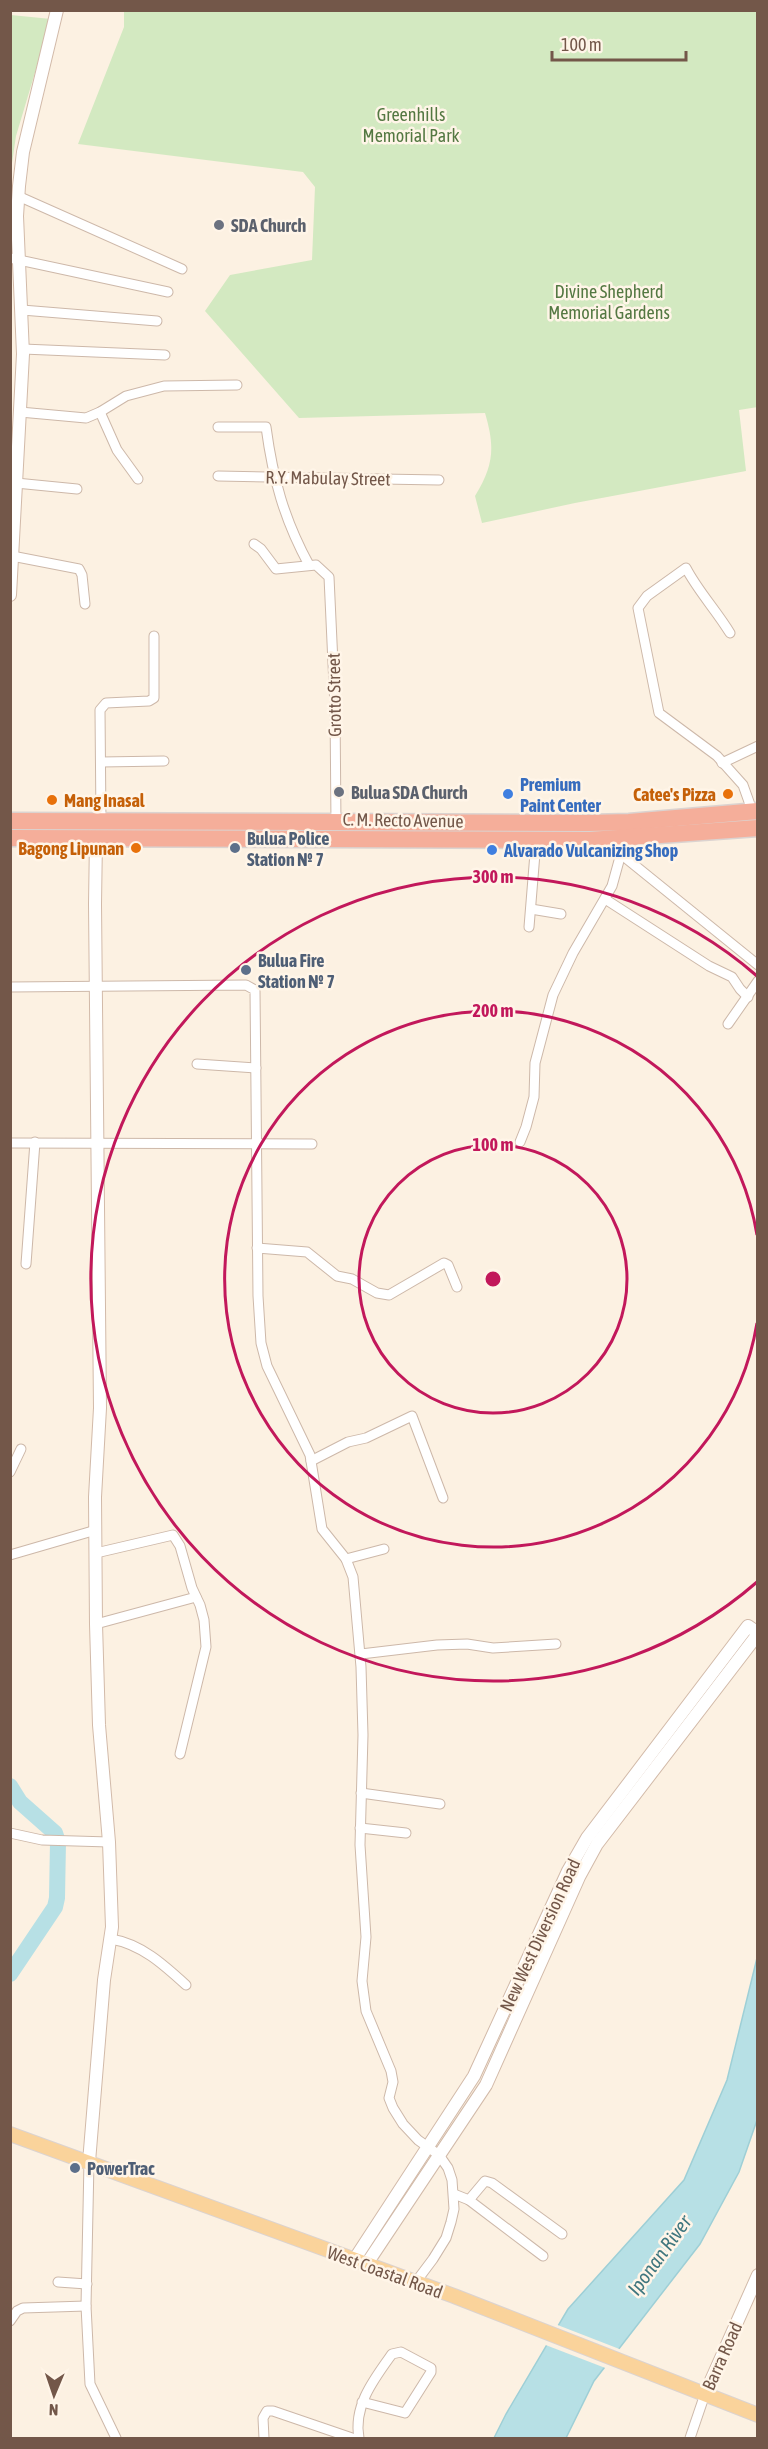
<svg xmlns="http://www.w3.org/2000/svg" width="768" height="2449" font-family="'Asap Condensed',sans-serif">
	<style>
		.green { fill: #d3e9c1 }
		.water { fill: #b7e0e5; stroke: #9ecfd6; stroke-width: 1.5 }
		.pier { fill: #fcf1e2 }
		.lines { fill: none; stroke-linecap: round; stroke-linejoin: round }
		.river { stroke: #b7e0e5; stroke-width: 16 }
		.street-casing { stroke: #cdb8a9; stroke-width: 11 }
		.secondary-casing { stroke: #d2baa9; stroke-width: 14 }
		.primary-casing { stroke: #dbd3d0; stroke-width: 16 }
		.highway-casing { stroke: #dbd3d0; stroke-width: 19 }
		.street { stroke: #fff; stroke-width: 9 }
		.secondary { stroke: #fff; stroke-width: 12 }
		.primary { stroke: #fad39b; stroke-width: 14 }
		.highway { stroke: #f5ae9a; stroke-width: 16 }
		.ring { fill: none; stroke: #c2185b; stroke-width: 3 }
		.worship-dot { fill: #6b7280; stroke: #fff5e8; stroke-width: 2 }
		.shop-dot { fill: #3f7fe0; stroke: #fff5e8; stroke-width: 2 }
		.food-dot { fill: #e8710a; stroke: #fff5e8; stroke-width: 2 }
		.service-dot { fill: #5c6f8a; stroke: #fff5e8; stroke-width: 2 }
		.labels { text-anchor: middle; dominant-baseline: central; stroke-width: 5; stroke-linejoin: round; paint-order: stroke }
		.park-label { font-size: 18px; fill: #547842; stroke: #fff5e8 }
		.worship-label { font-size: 18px; font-weight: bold; fill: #5b616d; stroke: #fff5e8; text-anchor: start }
		.street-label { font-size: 18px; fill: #735749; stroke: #fff5e8 }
		.shop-label { font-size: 18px; font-weight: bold; fill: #366cbe; stroke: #fff5e8; text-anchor: start }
		.food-label { font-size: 18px; font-weight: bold; fill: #c56008; stroke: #fff5e8; text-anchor: end }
		.service-label { font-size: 18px; font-weight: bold; fill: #4e5e75; stroke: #fff5e8; text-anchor: start }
		.water-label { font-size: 20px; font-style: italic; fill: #40777f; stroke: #fff5e8 }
		.centre { fill: #c2185b; stroke: #fff5e8; stroke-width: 3 }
		.ring-label { font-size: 18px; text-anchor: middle; font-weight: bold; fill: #c2185b; stroke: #fff5e8; stroke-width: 5; stroke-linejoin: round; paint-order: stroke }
	</style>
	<rect width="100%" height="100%" fill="#fcf1e2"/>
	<!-- green -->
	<g class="green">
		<path d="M124 11H757L758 407 739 410 746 471 575 503 482 523 475 496C494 465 495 447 485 413L299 418 205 311 230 275 312 260 315 187 303 172 78 144 124 27Z"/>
		<polygon points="11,15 51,19 16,136 11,170"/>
	</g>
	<!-- water -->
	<polygon class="water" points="757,1958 757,2120 739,2172 700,2244 594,2381 566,2438 494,2438 506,2414 568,2309 684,2180 727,2080"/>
	<!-- pier -->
	<polygon class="pier" points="555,2324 622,2350 608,2369 543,2344"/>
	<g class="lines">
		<!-- river -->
		<polyline class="river" points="10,1786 20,1802 55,1833 58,1842 57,1898 55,1907 10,1974"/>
		<defs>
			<g id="street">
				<polyline points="18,196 182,269"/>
				<polyline points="10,258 168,292"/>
				<polyline points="22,310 157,321"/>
				<polyline points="23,349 165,355"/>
				<polyline points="20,412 86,418 100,412 126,396 164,386 237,385"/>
				<polyline points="100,412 117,450 138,479"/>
				<path d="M218 427H266C273 479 284 519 309 565"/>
				<polyline points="218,476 439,480"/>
				<polyline points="16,483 77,489"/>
				<polyline points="254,544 261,549 276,569 316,565 329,577 335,707 336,824"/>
				<polyline points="12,556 79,569 82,575 85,604"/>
				<path d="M730 633C716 610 698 591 686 568L647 596 638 608 659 713 717 756 743 785 753 813"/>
				<polyline points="101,762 164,761"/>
				<polyline points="722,763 758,746"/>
				<polyline points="101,822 100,710 106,703 149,701 154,698 154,636"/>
				<polyline points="622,855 758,965"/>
				<polyline points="605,899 709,966 732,977 740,989 748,997"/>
				<polyline points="531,909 561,914"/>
				<polyline points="529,927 536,841"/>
				<polyline points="10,987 246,985 255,990 258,1296 261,1343 267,1366 310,1455 322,1529 346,1559 353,1577 361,1667 363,1735 360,1845 366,1937 362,1981 366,2011 391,2071 393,2082 389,2098 393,2108 403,2124 418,2140 439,2155 448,2168 452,2180 454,2209 451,2222 446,2238 433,2259 415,2283"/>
				<polyline points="728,1024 758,981"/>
				<polyline points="197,1064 256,1068"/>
				<polyline points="520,1142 526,1127 534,1097 535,1063 553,995 573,953 612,886 625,839"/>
				<polyline points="10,1143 312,1144"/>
				<polyline points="257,1248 307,1252 337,1276 352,1279 377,1293 389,1295 444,1263 448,1265 457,1287"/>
				<polyline points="26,1264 35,1142"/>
				<polyline points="311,1461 348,1442 366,1438 412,1416 443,1498"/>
				<polyline points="10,1472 21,1449"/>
				<polyline points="96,1553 173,1535 180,1546 192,1588 200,1605 204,1620 206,1647 180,1754"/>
				<polyline points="10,1555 96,1530"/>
				<polyline points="346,1559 384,1549"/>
				<polyline points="96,1624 196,1597"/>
				<polyline points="361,1654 437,1645 467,1644 493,1648 556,1644"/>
				<polyline points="361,1793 440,1804"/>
				<polyline points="360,1828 406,1833"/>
				<polyline points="10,1833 42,1840 109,1842"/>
				<path d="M111 1939C141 1944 163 1964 186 1985"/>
				<polyline points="89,2162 86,2306 90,2384 116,2438"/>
				<polyline points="454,2194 469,2200 543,2256"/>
				<polyline points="469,2200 485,2181 492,2183 562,2234"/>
				<polyline points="58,2282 87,2284"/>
				<polyline points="10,2321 17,2311 23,2308 86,2306"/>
				<polyline points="264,2438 263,2418 267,2411 273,2411 352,2438"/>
				<path d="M359 2438C353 2406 374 2379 392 2354L401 2352 431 2368V2372L405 2413 362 2402"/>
				<polyline points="690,2438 705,2394"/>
			</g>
			<g id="secondary">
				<polyline points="10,595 23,354 17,216 19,186 23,152 57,10"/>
				<polyline points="89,2162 104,1980 112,1927 109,1842 99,1725 96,1624 95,1497 100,1408 95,904 96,839"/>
				<polyline points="354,2260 474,2076 568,1871 587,1838 748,1626 758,1633"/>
				<polyline points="366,2265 486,2085 579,1877 597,1844 758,1634"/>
				<polyline points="705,2394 758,2275"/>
			</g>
			<polyline id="primary" points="10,2134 454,2296 758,2415"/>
			<g id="highway">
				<polyline points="10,821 588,823 629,822 758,811"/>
				<polyline points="10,838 590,840 758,828"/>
			</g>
		</defs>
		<!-- street casing -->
		<use href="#street" class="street-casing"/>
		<!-- secondary casing -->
		<use href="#secondary" class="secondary-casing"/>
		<!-- primary casing -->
		<use href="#primary" class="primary-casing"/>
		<!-- highway casing -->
		<use href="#highway" class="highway-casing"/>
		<!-- street -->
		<use href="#street" class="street"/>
		<!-- secondary -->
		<use href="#secondary" class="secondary"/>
		<!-- primary -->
		<use href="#primary" class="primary"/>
		<!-- highway -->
		<use href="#highway" class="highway"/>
	</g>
	<!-- distance rings -->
	<g class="ring">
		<circle cx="493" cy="1279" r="134"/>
		<path d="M757 1323A268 268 0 1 1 757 1235"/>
		<path d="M757 1582A402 402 0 1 1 757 976"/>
	</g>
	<!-- markers -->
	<g class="worship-dot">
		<circle cx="219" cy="225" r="6"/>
		<circle cx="339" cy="792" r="6"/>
	</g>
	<g class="shop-dot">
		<circle cx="508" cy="794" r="6"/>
		<circle cx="492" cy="850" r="6"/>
	</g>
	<g class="food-dot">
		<circle cx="728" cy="794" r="6"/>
		<circle cx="52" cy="800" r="6"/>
		<circle cx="136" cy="848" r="6"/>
	</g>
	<g class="service-dot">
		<circle cx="235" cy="848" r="6"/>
		<circle cx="246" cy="970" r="6"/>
		<circle cx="75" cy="2168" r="6"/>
	</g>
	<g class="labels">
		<!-- park labels -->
		<g class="park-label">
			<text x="411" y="114">Greenhills<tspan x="411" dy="21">Memorial Park</tspan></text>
			<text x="609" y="291">Divine Shepherd<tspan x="609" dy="21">Memorial Gardens</tspan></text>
		</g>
		<!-- worship labels -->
		<g class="worship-label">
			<text x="231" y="225">SDA Church</text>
			<text x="351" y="792">Bulua SDA Church</text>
		</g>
		<!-- street labels -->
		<g class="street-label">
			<text transform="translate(328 478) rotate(1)">R.Y. Mabulay Street</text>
			<text transform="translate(334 695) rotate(-91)">Grotto Street</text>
			<text transform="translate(403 820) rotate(1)">C. M. Recto Avenue</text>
			<text transform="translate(540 1935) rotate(-65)">New West Diversion Road</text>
			<text transform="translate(385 2272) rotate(20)">West Coastal Road</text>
			<text transform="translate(722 2356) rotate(-66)">Barra Road</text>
		</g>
		<!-- shop labels -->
		<g class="shop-label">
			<text x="520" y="784">Premium<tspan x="520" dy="21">Paint Center</tspan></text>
			<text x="504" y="850">Alvarado Vulcanizing Shop</text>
		</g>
		<!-- food labels -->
		<g class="food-label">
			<text x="716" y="794">Catee's Pizza</text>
			<text x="64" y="800" text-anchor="start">Mang Inasal</text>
			<text x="124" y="848">Bagong Lipunan</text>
		</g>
		<!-- service labels -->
		<g class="service-label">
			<text x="247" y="838">Bulua Police<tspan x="247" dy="21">Station № 7</tspan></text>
			<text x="258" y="960">Bulua Fire<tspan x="258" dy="21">Station № 7</tspan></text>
			<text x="87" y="2168">PowerTrac</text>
		</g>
		<!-- water labels -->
		<g class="water-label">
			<text transform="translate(659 2255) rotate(-54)">Iponan River</text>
		</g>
	</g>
	<circle cx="493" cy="1279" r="9" class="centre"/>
	<g class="ring-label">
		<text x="493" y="883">300 m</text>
		<text x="493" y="1017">200 m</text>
		<text x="493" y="1151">100 m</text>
	</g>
	<!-- border -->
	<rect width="768" height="2449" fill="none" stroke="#735749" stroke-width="24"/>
	<!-- north arrow -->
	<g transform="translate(54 2395) rotate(182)" stroke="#fff5e8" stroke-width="4.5" paint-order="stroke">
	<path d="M0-4.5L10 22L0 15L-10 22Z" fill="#735749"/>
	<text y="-9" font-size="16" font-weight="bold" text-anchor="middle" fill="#735749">N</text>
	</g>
	<!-- scale -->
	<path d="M552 51v9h134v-9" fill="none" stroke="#735749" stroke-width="3"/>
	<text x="561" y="51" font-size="18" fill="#735749" stroke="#fff5e8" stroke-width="4.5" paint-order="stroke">100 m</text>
</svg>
